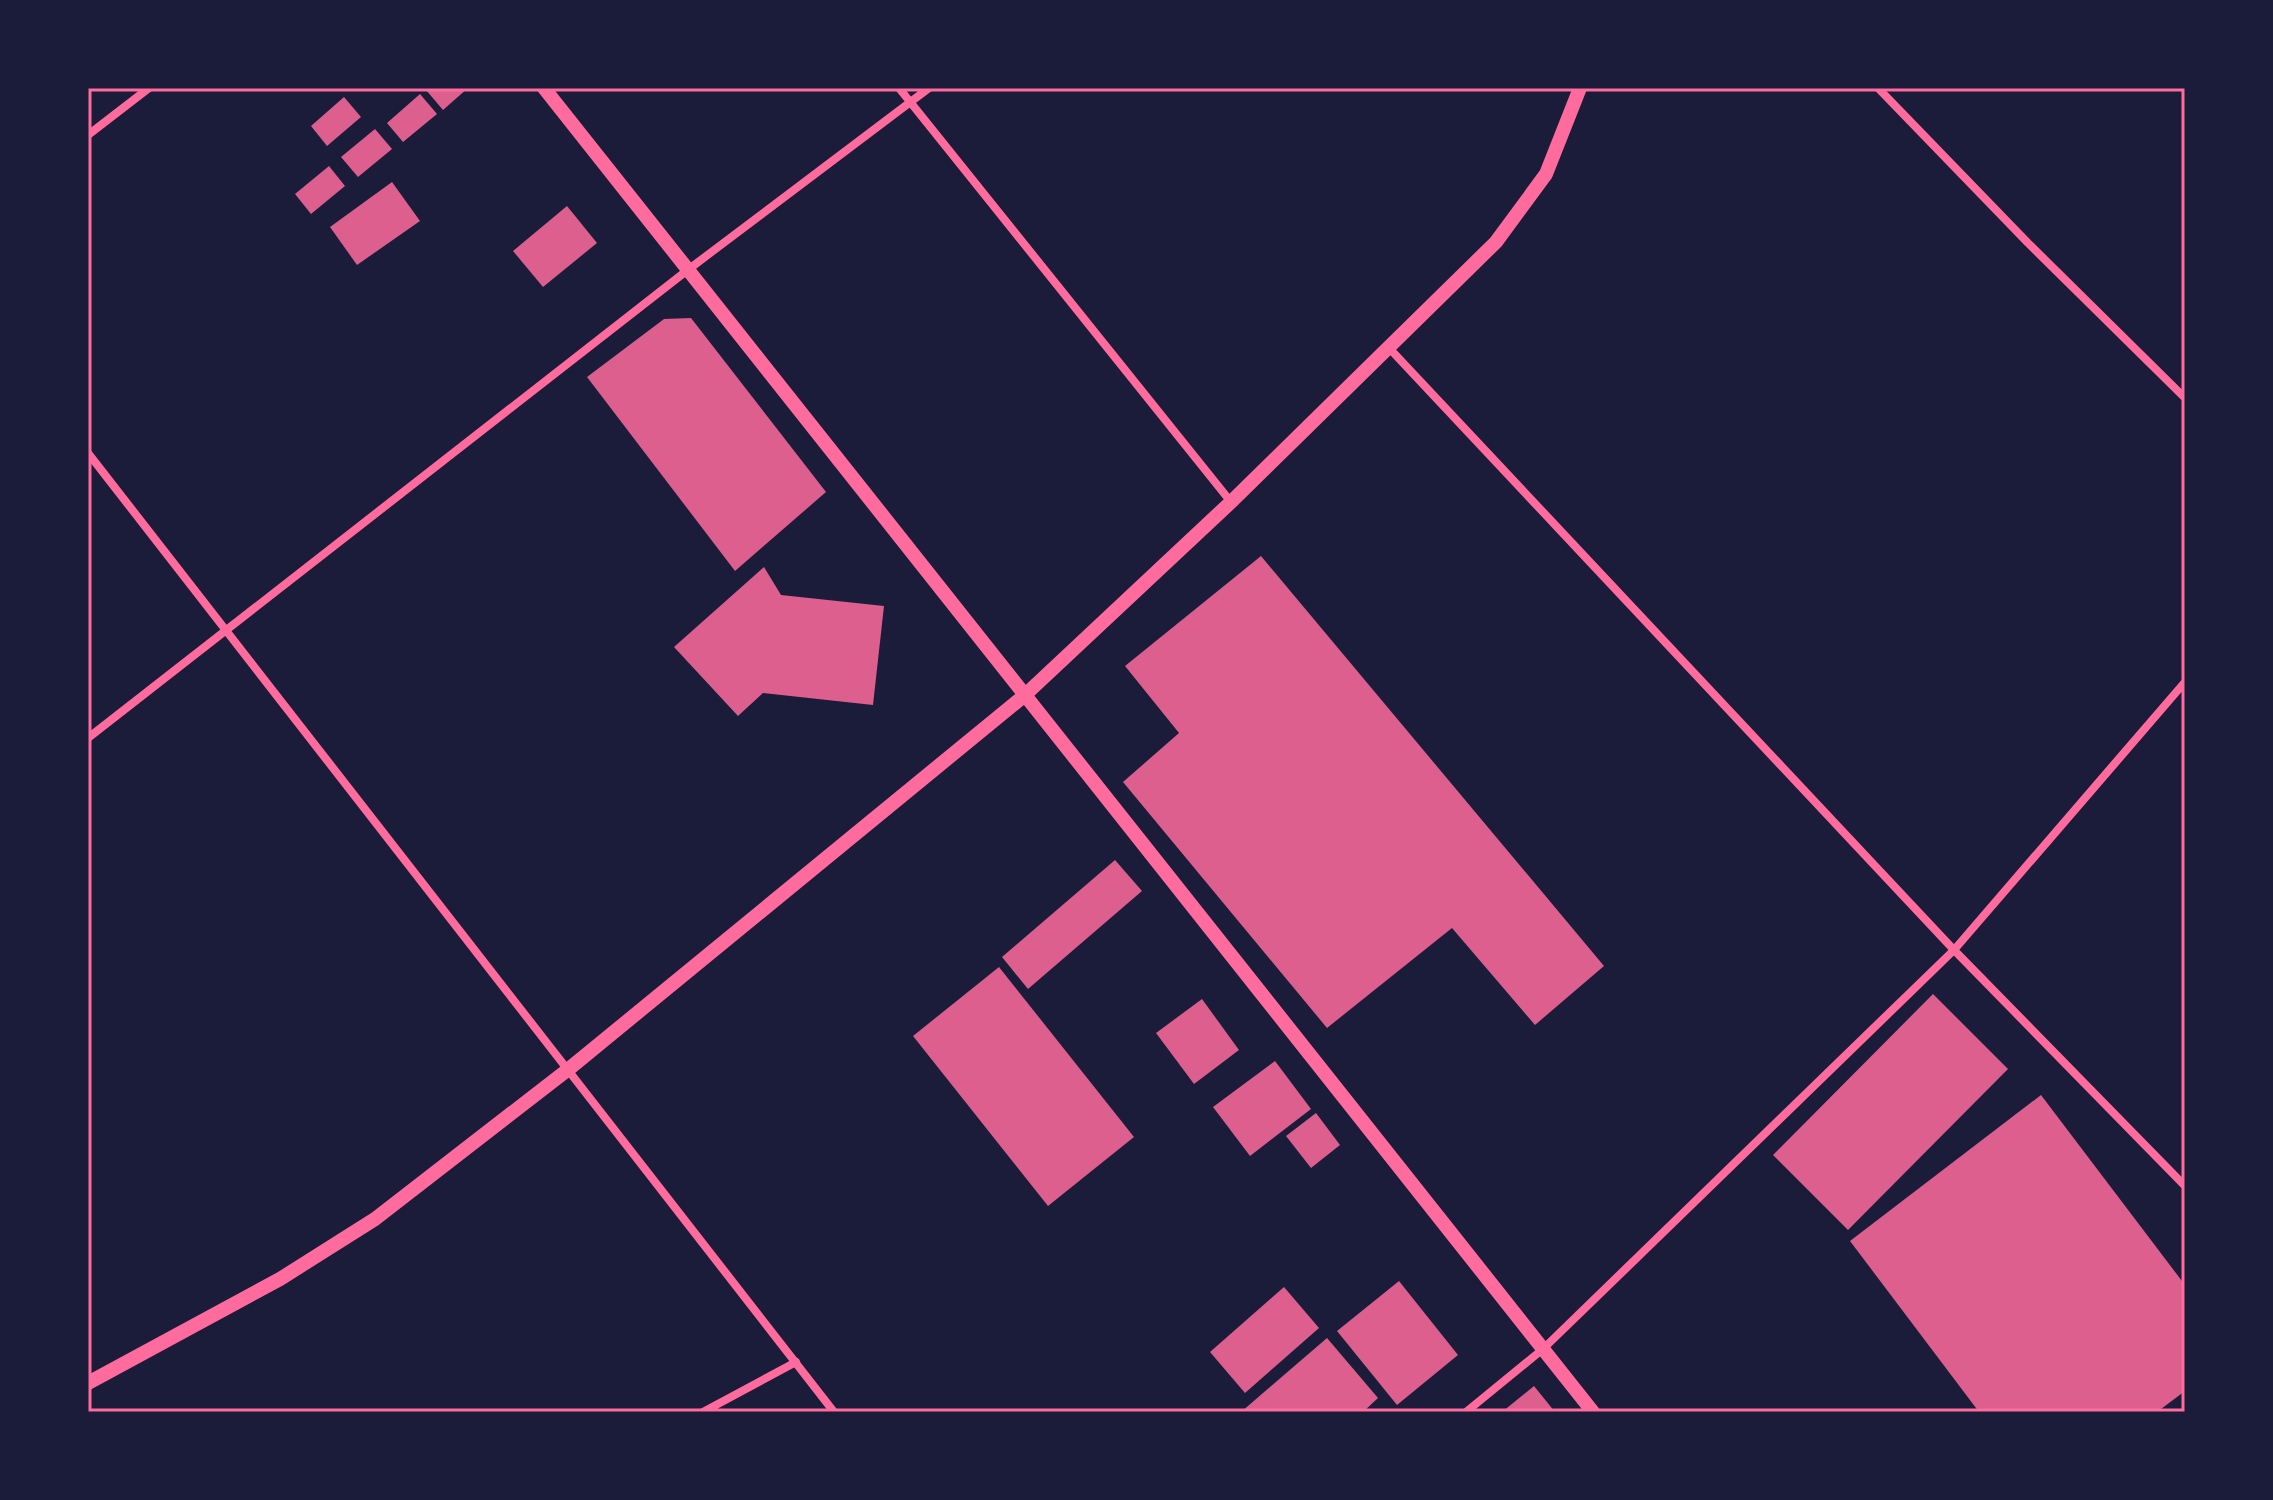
<svg xmlns="http://www.w3.org/2000/svg" width="2273" height="1500" font-family="'Public Sans',sans-serif">
	<style>
		.building { fill: #dd5f8e }
		.lines { fill: none; stroke-linecap: round; stroke-linejoin: round }
		.minor { stroke: #ff6b9d; stroke-width: 8 }
		.tertiary { stroke: #ff6b9d; stroke-width: 14 }
		.neatline { fill: none; stroke: #ff6b9d; stroke-width: 3 }
	</style>
	<rect width="100%" height="100%" fill="#1b1b3a"/>
	<!-- building -->
	<g class="building">
		<polygon points="428,88 468,88 443,110 426,90"/>
		<polygon points="420,94 437,114 403,142 387,123"/>
		<polygon points="344,97 361,117 327,146 311,126"/>
		<polygon points="375,129 392,149 358,177 341,157"/>
		<polygon points="329,166 345,186 311,214 295,194"/>
		<polygon points="392,182 420,221 357,265 330,227"/>
		<polygon points="567,206 597,243 543,287 513,251"/>
		<polygon points="691,318 826,492 735,571 587,377 664,319"/>
		<polygon points="1261,556 1604,966 1535,1025 1452,928 1327,1028 1123,782 1179,733 1125,666"/>
		<polygon points="764,567 781,595 884,606 873,705 763,693 738,716 674,647"/>
		<polygon points="1115,860 1142,891 1028,989 1002,957"/>
		<polygon points="999,967 1134,1137 1048,1206 913,1036"/>
		<polygon points="1933,994 2008,1069 1848,1230 1773,1155"/>
		<polygon points="1202,999 1239,1050 1194,1084 1156,1033"/>
		<polygon points="1275,1061 1311,1109 1250,1156 1213,1107"/>
		<polygon points="2041,1095 2185,1285 2185,1391 2157,1412 1979,1412 1850,1241"/>
		<polygon points="1316,1113 1340,1145 1311,1168 1286,1136"/>
		<polygon points="1399,1281 1458,1355 1397,1405 1337,1331"/>
		<polygon points="1284,1287 1319,1328 1245,1393 1210,1352"/>
		<polygon points="1327,1338 1378,1398 1363,1412 1241,1412"/>
		<polygon points="1534,1386 1555,1412 1502,1412"/>
	</g>
	<g class="lines">
		<!-- minor -->
		<g class="minor">
			<polyline points="899,88 1231,502"/>
			<polyline points="1878,88 2028,243 2185,398"/>
			<polyline points="88,135 149,88"/>
			<polyline points="1390,349 1954,950 2185,1186"/>
			<polyline points="88,453 834,1412"/>
			<polyline points="88,738 689,269 929,88"/>
			<polyline points="703,1412 796,1362"/>
			<polyline points="1466,1412 1543,1349 1954,950 2185,682"/>
		</g>
		<!-- tertiary -->
		<g class="tertiary">
			<polyline points="544,88 1593,1412"/>
			<polyline points="88,1383 280,1279 375,1219 570,1068 1025,695 1231,502 1496,242 1546,174 1580,88"/>
		</g>
	</g>
	<!-- border -->
	<rect width="2273" height="1500" fill="none" stroke="#1b1b3a" stroke-width="180"/>
	<rect x="90" y="90" width="2093" height="1320" class="neatline"/>
</svg>
